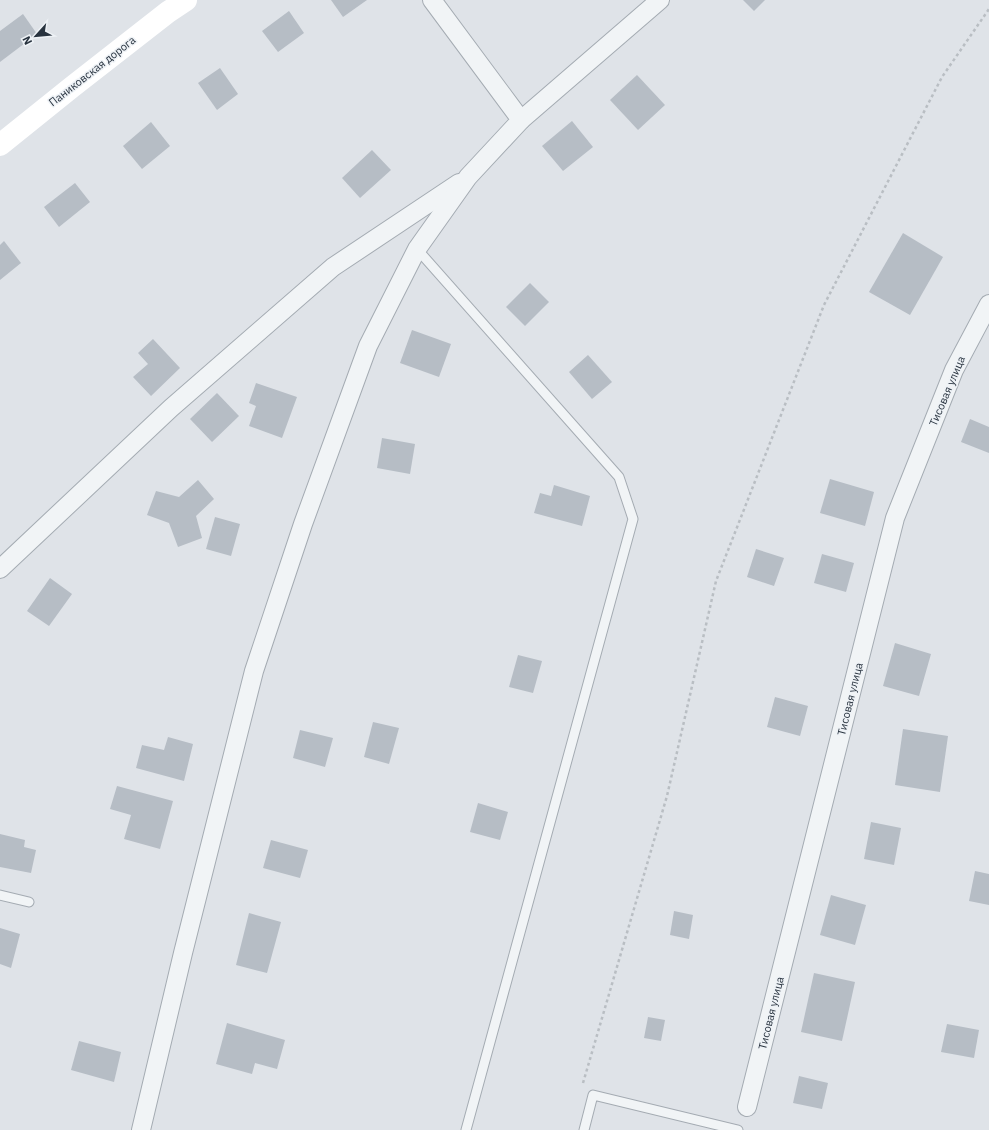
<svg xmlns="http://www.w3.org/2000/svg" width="989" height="1130" font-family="'IBM Plex Sans',sans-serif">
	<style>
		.building { fill: #b6bdc5 }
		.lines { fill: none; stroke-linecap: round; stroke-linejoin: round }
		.lane-casing { stroke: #a4abb2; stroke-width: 11 }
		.street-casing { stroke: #a4abb2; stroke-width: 20 }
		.path { stroke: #b9bec3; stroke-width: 2.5; stroke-dasharray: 3 3; stroke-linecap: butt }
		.lane { stroke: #f1f4f6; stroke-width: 9 }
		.street { stroke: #f1f4f6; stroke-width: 18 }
		.secondary { stroke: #fff; stroke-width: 22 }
		.labels { text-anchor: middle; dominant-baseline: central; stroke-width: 3; stroke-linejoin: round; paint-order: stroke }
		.street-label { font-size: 11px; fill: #28333f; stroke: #eef2f6 }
	</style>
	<rect width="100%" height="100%" fill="#dfe3e8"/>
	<!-- building -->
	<g class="building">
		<polygon points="331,0 367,0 343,17"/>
		<polygon points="743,0 765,0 754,11"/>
		<polygon points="289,11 304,33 278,52 262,31"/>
		<polygon points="23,14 37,34 0,62 0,31"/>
		<polygon points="220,68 238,94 217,110 198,83"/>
		<polygon points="637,75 665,105 638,130 610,100"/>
		<polygon points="572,121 593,147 563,171 542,146"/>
		<polygon points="151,122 170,146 142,169 123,146"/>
		<polygon points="372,150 391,170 360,198 342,178"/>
		<polygon points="75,183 90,202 59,227 44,207"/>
		<polygon points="903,233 943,257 910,315 869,292"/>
		<polygon points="4,241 21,263 0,280 0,245"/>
		<polygon points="530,283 549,302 525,326 506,307"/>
		<polygon points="412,330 451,344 439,377 400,363"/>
		<polygon points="153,339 180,368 151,396 133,377 148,364 138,353"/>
		<polygon points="588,355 612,382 592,399 569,372"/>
		<polygon points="256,383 297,397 282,438 249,426 256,406 249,403"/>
		<polygon points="217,393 239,416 212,442 190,419"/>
		<polygon points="970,419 989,427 989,453 961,442"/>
		<polygon points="382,438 415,444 410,474 377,468"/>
		<polygon points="830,479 874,492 865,526 820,513"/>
		<polygon points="198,480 214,499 196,516 202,538 178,547 169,523 147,515 156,491 179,497"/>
		<polygon points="554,485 590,496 582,526 534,513 540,493 551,496"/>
		<polygon points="215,517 240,524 231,556 206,549"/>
		<polygon points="756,549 784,558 774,586 747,577"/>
		<polygon points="822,554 854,563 846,592 814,583"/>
		<polygon points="50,578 72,594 49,626 27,611"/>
		<polygon points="895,643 931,654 919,696 883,686"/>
		<polygon points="518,655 542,661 533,693 509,687"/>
		<polygon points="775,697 808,706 800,736 767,727"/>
		<polygon points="373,722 399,728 389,764 364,757"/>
		<polygon points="903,729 948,736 940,792 895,785"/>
		<polygon points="300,730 333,738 325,767 293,758"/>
		<polygon points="168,737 193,744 184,781 136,768 142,745 164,750"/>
		<polygon points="117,786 173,801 160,849 124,839 131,815 110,809"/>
		<polygon points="478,803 508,812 500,840 470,832"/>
		<polygon points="871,822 901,828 894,865 864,859"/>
		<polygon points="0,834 25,840 24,847 36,850 31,873 0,867"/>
		<polygon points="271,840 308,850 300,878 263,868"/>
		<polygon points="975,871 989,874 989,905 969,901"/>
		<polygon points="831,895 866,905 855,945 820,935"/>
		<polygon points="674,911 693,915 689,939 670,935"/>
		<polygon points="249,913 281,922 267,973 236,965"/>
		<polygon points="0,928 20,934 11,968 0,964"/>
		<polygon points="814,973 855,982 842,1041 801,1032"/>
		<polygon points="648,1017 665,1020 661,1041 644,1038"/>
		<polygon points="227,1023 285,1040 277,1069 255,1063 252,1074 216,1064"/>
		<polygon points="947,1024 979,1030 974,1058 941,1052"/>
		<polygon points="79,1041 121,1052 114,1082 71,1070"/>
		<polygon points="799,1076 828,1083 822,1109 793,1103"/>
	</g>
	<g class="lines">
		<defs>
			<g id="lane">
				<polyline points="417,249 619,477 633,519 466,1130"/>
				<polyline points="0,895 29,902"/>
				<polyline points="584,1130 593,1095 738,1130"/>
			</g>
			<g id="street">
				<polyline points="521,120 660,0"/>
				<polyline points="0,569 171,408 333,267 459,183"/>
				<polyline points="747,1107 895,518 954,370 989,304"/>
				<polyline points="141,1130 183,953 254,671 303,524 368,346 417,249 468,177 521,120 432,0"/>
			</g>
		</defs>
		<!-- lane casing -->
		<use href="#lane" class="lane-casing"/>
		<!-- street casing -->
		<use href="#street" class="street-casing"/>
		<!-- path -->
		<polyline class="path" points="583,1083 667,796 716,581 824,305 942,77 989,9"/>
		<!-- lane -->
		<use href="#lane" class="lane"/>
		<!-- street -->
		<use href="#street" class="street"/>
		<!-- secondary -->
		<polyline class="secondary" points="0,145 72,87 168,12 186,0"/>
	</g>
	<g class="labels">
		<!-- street labels -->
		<g class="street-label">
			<text transform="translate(92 71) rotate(-38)">Паниковская дорога</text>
			<text transform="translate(947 391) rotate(-67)">Тисовая улица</text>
			<text transform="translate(850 699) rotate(-76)">Тисовая улица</text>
			<text transform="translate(771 1013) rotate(-76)">Тисовая улица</text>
		</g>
	</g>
	<!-- north arrow -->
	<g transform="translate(36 36) rotate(243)" stroke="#eef2f6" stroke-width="3" paint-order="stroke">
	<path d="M0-3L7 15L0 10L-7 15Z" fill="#28333f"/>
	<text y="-6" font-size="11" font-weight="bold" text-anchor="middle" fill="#28333f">N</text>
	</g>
</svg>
